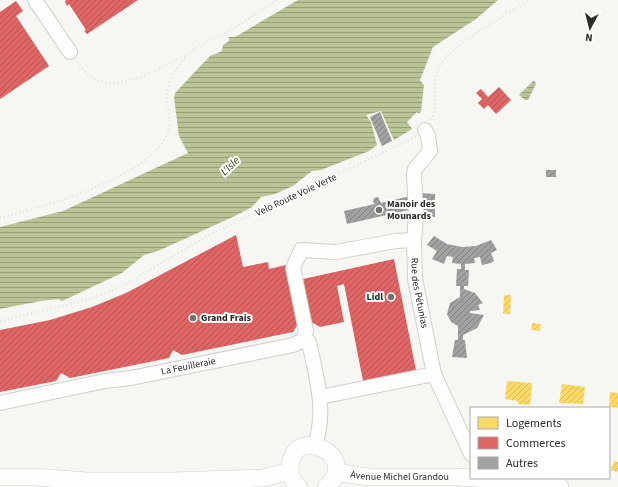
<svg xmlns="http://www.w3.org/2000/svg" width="618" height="487" font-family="'Source Sans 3',sans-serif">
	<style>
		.water { fill: url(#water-rules) }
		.homes { fill: url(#homes-hatch) }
		.shops { fill: url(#shops-hatch) }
		.building { fill: url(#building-hatch) }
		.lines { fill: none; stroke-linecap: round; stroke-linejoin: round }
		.minor-casing { stroke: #cfcfcc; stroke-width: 16 }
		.major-casing { stroke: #cfcfcc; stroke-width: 18 }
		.path { stroke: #e0e0df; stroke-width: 2; stroke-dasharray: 1 3; stroke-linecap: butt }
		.minor { stroke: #fefefd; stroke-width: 14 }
		.major { stroke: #fefefd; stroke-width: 17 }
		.poi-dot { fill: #72726f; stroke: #fff; stroke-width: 1.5 }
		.labels { text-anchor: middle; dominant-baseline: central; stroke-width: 4; stroke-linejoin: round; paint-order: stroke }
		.street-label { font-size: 10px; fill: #2b2b28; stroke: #fff }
		.poi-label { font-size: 10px; font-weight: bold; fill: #2b2b28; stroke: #fff; text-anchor: start }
		.water-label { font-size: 11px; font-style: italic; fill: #2e3502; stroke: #fff }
	</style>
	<defs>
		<pattern id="water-rules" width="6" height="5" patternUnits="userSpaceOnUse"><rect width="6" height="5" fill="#bac396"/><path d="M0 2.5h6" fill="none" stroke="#979f7a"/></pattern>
		<pattern id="homes-hatch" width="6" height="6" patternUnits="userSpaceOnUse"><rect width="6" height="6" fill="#ffd966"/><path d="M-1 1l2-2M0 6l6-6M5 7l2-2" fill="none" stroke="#dbba58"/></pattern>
		<pattern id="shops-hatch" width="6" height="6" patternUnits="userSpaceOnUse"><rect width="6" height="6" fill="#e06666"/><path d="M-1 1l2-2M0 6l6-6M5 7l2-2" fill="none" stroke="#b65454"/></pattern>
		<pattern id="building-hatch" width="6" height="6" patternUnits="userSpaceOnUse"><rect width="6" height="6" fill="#a1a1a1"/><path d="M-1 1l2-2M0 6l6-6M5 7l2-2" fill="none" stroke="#838383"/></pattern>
	</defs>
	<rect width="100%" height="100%" fill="#f6f7f2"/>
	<!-- water -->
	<g class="water">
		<polygon points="298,0 498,0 476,19 433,47 420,80 424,85 421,111 419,114 417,112 407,122 412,129 394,140 381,111 366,115 371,122 377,145 369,151 321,170 312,171 293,186 275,194 261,197 252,207 235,216 158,251 144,255 122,273 62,301 58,299 41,301 0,309 0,227 63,211 188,153 179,136 174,98 175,93 210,56 222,51 223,45 229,41 229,37 235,37"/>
		<polygon points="534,80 536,84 528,100 525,100 519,95"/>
	</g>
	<!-- homes -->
	<g class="homes">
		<polygon points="504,295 511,295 510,314 503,314"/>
		<polygon points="532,323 541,324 540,331 531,330"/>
		<polygon points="507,381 532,383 530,405 518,404 518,401 505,399"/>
		<polygon points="562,384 585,387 583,404 559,403"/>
		<polygon points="610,392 618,393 618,408 609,407"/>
		<polygon points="614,461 618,462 618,472 611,470"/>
	</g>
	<!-- shops -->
	<g class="shops">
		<polygon points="66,0 138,0 87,34 84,31 86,30 69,4 67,6 65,2"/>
		<polygon points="16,1 23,11 16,16 49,66 0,99 0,12"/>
		<polygon points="499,87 511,100 496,114 488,105 484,109 478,103 482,99 476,93 481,89 488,97"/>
		<polygon points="236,235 243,267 268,262 269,269 286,265 298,324 293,332 182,355 173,350 169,358 70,378 61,373 56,381 0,392 0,330 50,320 92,307 126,293"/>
		<polygon points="394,259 416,370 363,381 344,284 337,286 344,322 320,327 311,322 303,279"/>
	</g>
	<!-- building -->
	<g class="building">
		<polygon points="380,112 392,141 382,146 370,117"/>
		<rect x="546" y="170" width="10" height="7"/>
		<polygon points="420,193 435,194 435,217 420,216"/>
		<polygon points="410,196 413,209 347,224 344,211 375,204 373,202 374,198 378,197 381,203"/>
		<polygon points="434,236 447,244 462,247 476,246 491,240 497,250 491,253 494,261 491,263 482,265 480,257 474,258 475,263 465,264 465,270 469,270 468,286 464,286 464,289 475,293 483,303 478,305 480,310 470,311 470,313 484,315 477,328 463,335 463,340 465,340 467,358 452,357 455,340 458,340 458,326 451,322 447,314 450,303 460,297 460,286 456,286 457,269 461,269 461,264 452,263 453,257 447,256 444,264 432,259 437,251 427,245"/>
	</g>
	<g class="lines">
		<defs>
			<g id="minor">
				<polyline points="35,0 70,52"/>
				<path id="s1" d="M425 130 428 135 430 151 415 169 414 174 416 215 414 240 415 279 434 374 471 454"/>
				<path d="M304 338 309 342C316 376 327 411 315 445"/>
				<polyline points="320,397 434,374"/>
				<path id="s2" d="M0 403 105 381 131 378 293 345C301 342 304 340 306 331L293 268 301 250 336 252 396 241 414 240"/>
			</g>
			<g id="major">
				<path id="s3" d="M336 472 368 477H455L512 480 560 487"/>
				<polyline points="0,477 35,477 86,481 172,481 263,478 290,471"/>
				<path d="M299 487C293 482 289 474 290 466 294 422 363 458 326 487"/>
			</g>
		</defs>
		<!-- minor casing -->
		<use href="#minor" class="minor-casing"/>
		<!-- major casing -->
		<use href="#major" class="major-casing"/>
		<!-- path -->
		<g class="path">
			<path d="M77 62C104 105 152 71 186 55"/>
			<path d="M431 120C439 105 432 88 437 72 444 48 508 13 530 0"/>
			<path d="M0 218C43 207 152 177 168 132 172 120 168 110 167 99 166 85 175 70 183 60 195 45 212 40 228 31 245 22 261 10 277 0"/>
			<polyline points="0,321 87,300 121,287 209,235 416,137"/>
		</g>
		<!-- minor -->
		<use href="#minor" class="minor"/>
		<!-- major -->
		<use href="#major" class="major"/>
	</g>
	<!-- markers -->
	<g class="poi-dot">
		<circle cx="379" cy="210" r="4"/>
		<circle cx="391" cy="297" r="4"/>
		<circle cx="193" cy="318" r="4"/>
	</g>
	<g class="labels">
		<!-- street labels -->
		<g class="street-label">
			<text transform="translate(296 195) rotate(-25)">Velo Route Voie Verte</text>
			<text stroke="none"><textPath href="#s1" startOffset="170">Rue des Pétunias</textPath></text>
			<text stroke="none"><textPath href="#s2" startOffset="192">La Feuilleraie</textPath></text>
			<text stroke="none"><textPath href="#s3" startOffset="64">Avenue Michel Grandou</textPath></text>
		</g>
		<!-- poi labels -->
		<g class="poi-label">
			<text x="387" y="204">Manoir des<tspan x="387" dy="12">Mounards</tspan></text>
			<text x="383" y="297" text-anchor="end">Lidl</text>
			<text x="201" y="318">Grand Frais</text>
		</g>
		<!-- water labels -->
		<g class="water-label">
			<text transform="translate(230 166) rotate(-44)">L'Isle</text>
		</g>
	</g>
	<!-- legend -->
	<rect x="470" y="407" width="140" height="72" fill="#ffffff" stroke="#aaaaa9"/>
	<rect x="478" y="417" width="20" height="12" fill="#ffd966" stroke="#aaaaa9"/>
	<text x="506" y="427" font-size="12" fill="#2b2b28">Logements</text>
	<rect x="478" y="437" width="20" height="12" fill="#e06666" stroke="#aaaaa9"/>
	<text x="506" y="447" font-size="12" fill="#2b2b28">Commerces</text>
	<rect x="478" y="457" width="20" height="12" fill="#a1a1a1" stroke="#aaaaa9"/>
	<text x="506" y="467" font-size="12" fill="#2b2b28">Autres</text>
	<!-- north arrow -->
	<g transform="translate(590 28) rotate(187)" stroke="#ffffff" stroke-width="3" paint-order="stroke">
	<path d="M0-3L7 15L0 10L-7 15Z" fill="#2b2b28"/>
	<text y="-6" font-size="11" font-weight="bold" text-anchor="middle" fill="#2b2b28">N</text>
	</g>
</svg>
